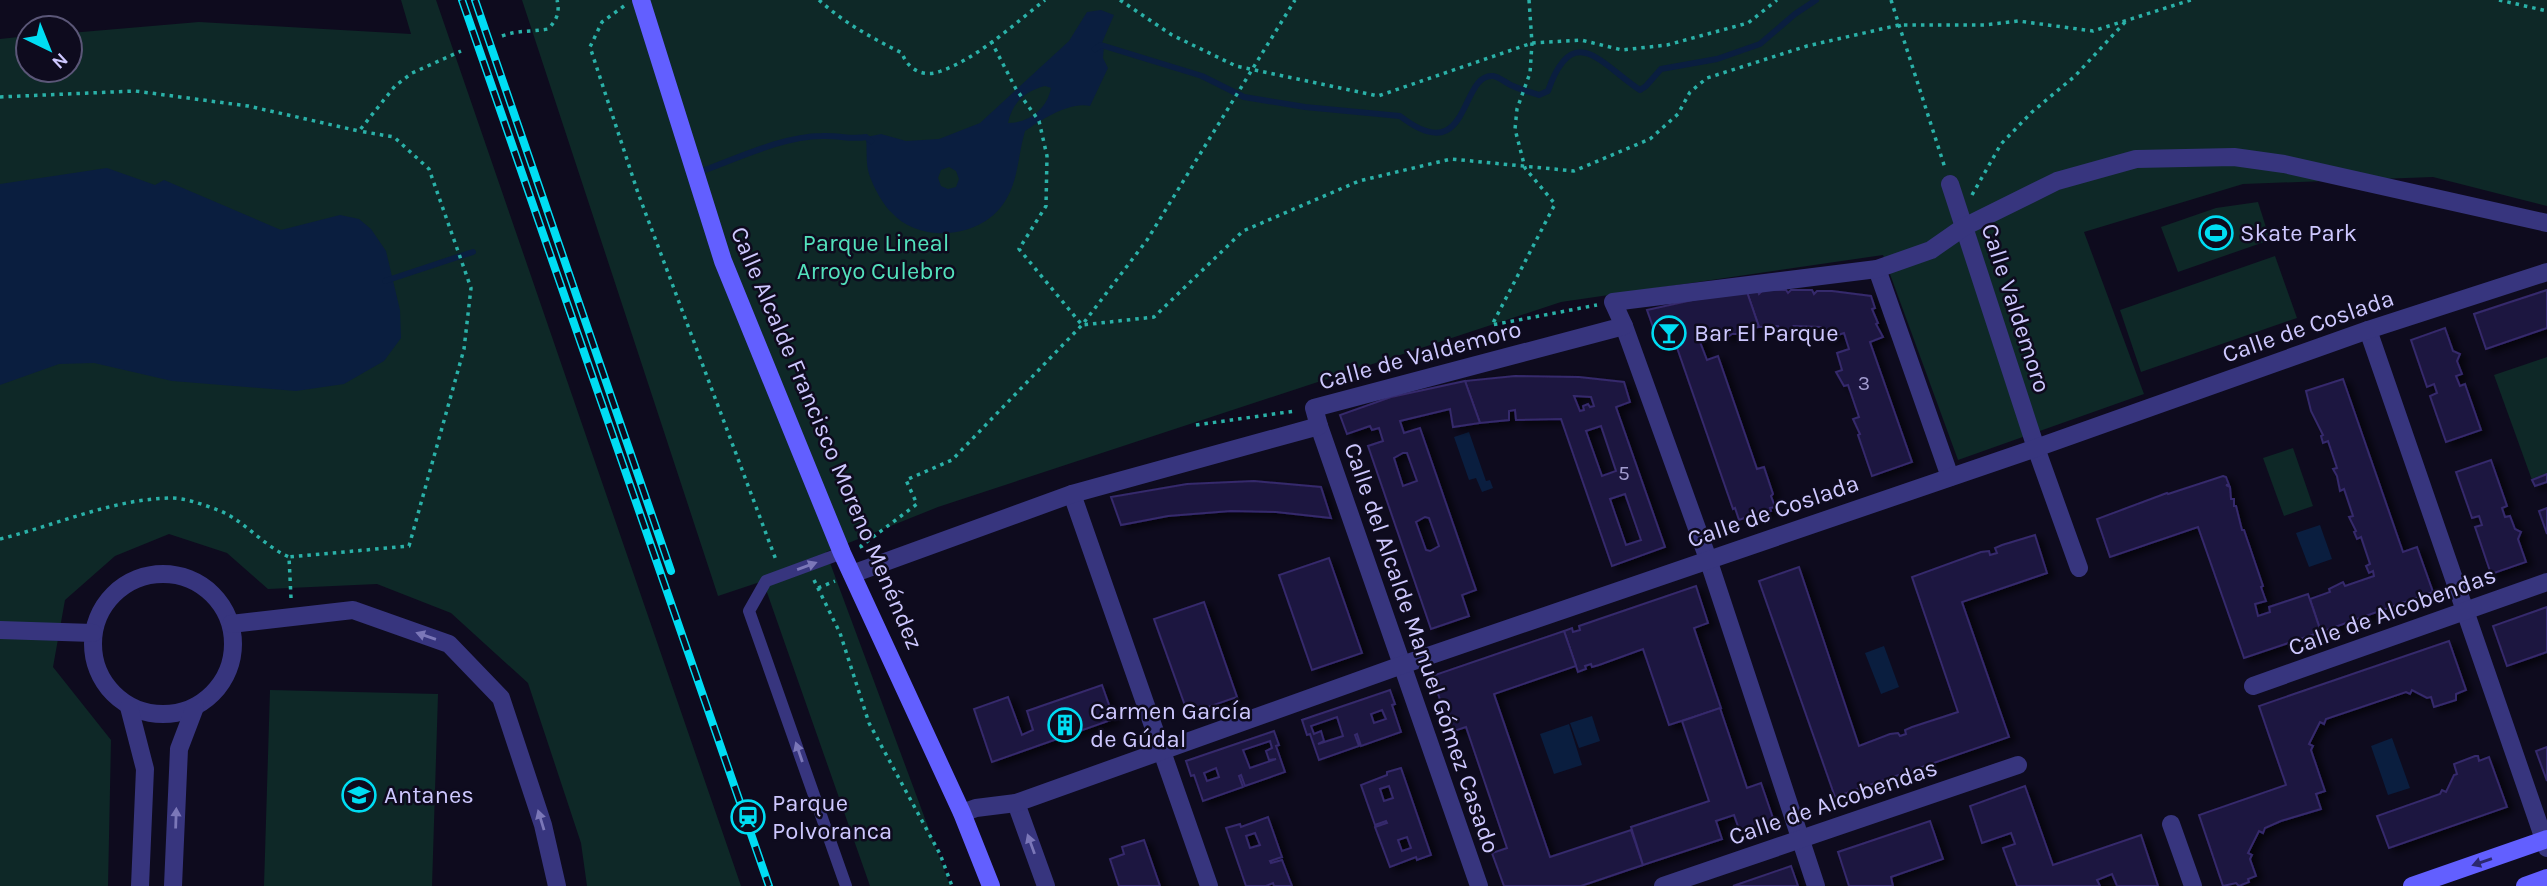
<svg xmlns="http://www.w3.org/2000/svg" width="2547" height="886" font-family="Karla,sans-serif">
	<style>
		.green { fill: #0e2827 }
		.water { fill: #0a1e3f; fill-rule: evenodd }
		.lines { fill: none; stroke-linecap: round; stroke-linejoin: round }
		.stream { stroke: #0a1e3f; stroke-width: 6 }
		.building { fill: #1f173f; stroke: #35296c; stroke-width: 2; fill-rule: evenodd; filter: url(#shadow) }
		.path { stroke: #2ab1a8; stroke-width: 3.5; stroke-dasharray: 3.5 5; stroke-linecap: butt }
		.lane { stroke: #37357e; stroke-width: 12 }
		.street { stroke: #37357e; stroke-width: 18 }
		.secondary { stroke: #625fff; stroke-width: 18 }
		.rail-casing { stroke: #00ddf3; stroke-width: 8 }
		.rail { stroke: #0e0b1e; stroke-width: 5; stroke-dasharray: 16; stroke-linecap: butt }
		.oneway { fill: #7b77b8 }
		.oneway2 { fill: #2b286d }
		.labels { text-anchor: middle; dominant-baseline: central; stroke-width: 5; stroke-linejoin: round; paint-order: stroke }
		.number-label { font-size: 21px; fill: #a29ccf }
		.poi-label { font-size: 24px; fill: #cec8ff; stroke: #0e0b1e; text-anchor: start }
		.park-label { font-size: 24px; fill: #53e1bc; stroke: #0e0b1e }
		.street-label { font-size: 24px; fill: #cec8ff; stroke: #0e0b1e }
	</style>
	<defs>
		<filter id="shadow"><feDropShadow dx="6" dy="3.5" stdDeviation="3.5" flood-color="#0009"/></filter>
	</defs>
	<rect width="100%" height="100%" fill="#0e0b1e"/>
	<!-- green -->
	<g class="green">
		<polygon points="401,0 436,0 741,886 587,886 581,843 528,683 451,613 377,584 268,589 227,553 169,534 115,556 65,600 53,667 111,740 108,886 0,886 0,39 28,36 28,70 70,70 70,33 199,22 411,34"/>
		<polygon points="522,0 2547,0 2547,206 2433,177 2243,184 2084,232 2144,394 1958,460 1883,255 1561,302 938,507 826,552 950,886 870,886 763,581 718,596"/>
		<polygon points="2258,202 2270,240 2178,272 2161,227 2216,208"/>
		<polygon points="2275,256 2297,318 2141,372 2120,310"/>
		<polygon points="2547,357 2547,474 2532,480 2494,375"/>
		<polygon points="2293,448 2313,506 2284,516 2263,458"/>
		<polygon points="270,690 438,694 432,886 264,886"/>
	</g>
	<!-- water -->
	<g class="water">
		<path d="M1101 10 1114 15 1101 45 1104 47 1103 58 1108 68 1090 106C1070 101 1041 120 1025 131 1017 158 1019 184 1001 207 976 239 918 243 891 212 882 203 871 183 868 170 866 160 867 148 866 137L881 134 906 141 939 139 980 123 1069 41 1087 12ZM1045 86 1051 88C1047 109 1029 123 1008 123 1012 103 1025 91 1045 86ZM949 167 956 171 959 179 956 187 948 189 941 186 938 178 941 170Z"/>
		<polygon points="107,168 155,185 164,180 281,230 340,215 359,219 371,229 386,251 400,310 401,338 384,361 344,384 296,391 172,381 94,363 59,364 0,385 0,184"/>
		<polygon points="1469,432 1486,481 1490,480 1493,488 1482,492 1476,478 1469,480 1454,437"/>
		<polygon points="2320,525 2332,559 2309,567 2296,533"/>
		<polygon points="1884,646 1899,687 1881,694 1865,653"/>
		<polygon points="1592,716 1600,741 1579,748 1570,723"/>
		<polygon points="1569,724 1582,765 1554,774 1540,734"/>
		<polygon points="2392,738 2410,788 2388,795 2371,746"/>
	</g>
	<g class="lines">
		<!-- stream -->
		<g class="stream">
			<path d="M1095 49 1101 45 1202 76 1244 97 1305 107 1400 116C1471 171 1459 73 1493 76 1500 77 1507 84 1513 86 1521 90 1530 92 1539 95L1548 91C1573 19 1602 65 1640 90L1646 86 1661 69 1717 59 1760 44 1795 14 1816 0"/>
			<path d="M705 170C740 157 785 136 822 136 838 135 851 140 866 137L871 141"/>
			<polyline points="385,281 473,252"/>
		</g>
	</g>
	<!-- building -->
	<g class="building">
		<polygon points="1763,290 1786,290 1788,293 1791,290 1812,290 1814,294 1817,291 1832,291 1871,296 1875,308 1872,309 1878,323 1876,324 1883,337 1870,342 1912,462 1872,476 1858,435 1860,434 1853,419 1859,417 1848,385 1844,386 1836,372 1842,370 1837,353 1849,349 1844,333 1826,339 1821,327 1794,326 1796,330 1780,332 1778,326 1759,327 1747,292 1758,291 1759,294"/>
		<polygon points="2547,290 2547,328 2486,349 2474,314"/>
		<polygon points="1747,292 1759,327 1741,330 1743,334 1732,334 1726,338 1725,331 1697,334 1707,360 1718,356 1757,469 1764,467 1773,494 1771,496 1775,507 1770,508 1771,511 1745,520 1744,518 1739,520 1735,508 1733,509 1675,342 1660,347 1647,310 1706,297"/>
		<polygon points="2445,328 2453,351 2460,354 2457,361 2462,374 2456,376 2460,386 2465,384 2481,430 2446,442 2430,396 2437,393 2434,384 2427,387 2411,340"/>
		<path d="M1515 376 1579 377 1624 382 1630 402 1616 407 1665 547 1612 566 1561 419 1516 420 1515 410 1509 411V420L1480 423 1465 381ZM1574 396 1591 397 1594 406 1590 407 1588 404 1583 406 1584 410 1580 411ZM1601 426 1616 471 1602 476 1586 431ZM1625 494 1641 540 1626 545 1610 499Z"/>
		<polygon points="2343,379 2403,552 2417,547 2433,592 2321,632 2310,599 2330,592 2329,589 2343,582 2345,586 2374,576 2373,571 2369,573 2366,566 2370,564 2361,537 2357,539 2354,532 2356,531 2349,517 2353,516 2344,489 2340,491 2337,476 2333,469 2337,468 2328,441 2323,443 2321,436 2323,435 2311,411 2306,391"/>
		<path d="M1465 381 1480 423 1453 427 1450 409 1400 421 1404 433 1420 428 1476 590 1462 595 1469 616 1431 629 1368 446 1383 441 1379 428 1372 430 1370 426 1347 434 1340 415 1391 397ZM1403 453H1407L1417 481 1403 486 1394 458ZM1425 517 1429 518 1439 546 1430 551 1426 550 1416 522Z"/>
		<polygon points="2491,460 2507,506 2502,508 2505,517 2510,516 2515,529 2521,532 2518,539 2526,562 2491,574 2475,527 2482,525 2479,516 2472,518 2456,472"/>
		<polygon points="2547,474 2547,482 2535,486 2532,480"/>
		<polygon points="2223,476 2226,477 2229,485 2226,485 2230,487 2231,499 2234,499 2234,506 2236,506 2242,530 2244,530 2263,586 2261,587 2266,601 2255,604 2258,616 2270,612 2269,607 2308,594 2321,632 2244,658 2198,527 2110,557 2097,519 2167,493 2168,494"/>
		<polygon points="1254,481 1321,487 1331,518 1276,512 1231,511 1168,516 1121,525 1111,497 1187,484"/>
		<polygon points="2547,508 2547,534 2539,511"/>
		<polygon points="2035,535 2047,573 1962,602 2009,737 1835,797 1759,581 1799,567 1859,746 1890,734 1898,733 1900,736 1906,734 1905,730 1912,727 1958,712 1912,577 1981,552 1989,551 1990,555 1997,553 1995,548 2002,545"/>
		<polygon points="1329,558 1362,653 1312,670 1279,575"/>
		<polygon points="1696,586 1708,623 1694,628 1721,708 1669,725 1643,649 1599,665 1592,667 1591,664 1585,666 1586,669 1578,672 1564,631 1572,628 1573,632 1580,630 1579,626"/>
		<polygon points="1204,602 1237,697 1188,714 1154,619"/>
		<polygon points="2547,607 2547,652 2507,666 2493,626"/>
		<polygon points="1564,631 1576,666 1494,694 1550,857 1631,830 1643,865 1581,886 1504,886 1492,853 1507,848 1466,727 1451,732 1432,676"/>
		<polygon points="2449,641 2466,690 2456,694 2456,700 2434,707 2431,697 2427,698 2412,690 2410,694 2406,692 2326,719 2324,724 2320,722 2309,744 2313,746 2311,750 2325,791 2316,794 2321,809 2281,821 2265,828 2263,833 2259,831 2248,853 2252,855 2250,859 2256,876 2248,879 2249,882 2239,886 2236,883 2223,886 2199,815 2286,785 2259,706"/>
		<polygon points="1102,685 1114,719 992,762 974,709 1008,697 1022,735 1033,730 1027,711"/>
		<path d="M1390 690 1395 704 1392 705 1401 732 1361 746 1357 734 1355 735 1359 746 1319 760 1310 734 1307 735 1302 720ZM1382 710 1386 719 1374 723 1371 714ZM1337 717 1343 736 1318 744 1324 741 1321 731 1314 734 1311 726Z"/>
		<polygon points="1720,708 1747,788 1761,783 1774,821 1740,832 1734,815 1716,821 1722,839 1643,865 1631,827 1709,801 1682,721"/>
		<path d="M1274 731 1279 745 1276 746 1285 772 1245 786 1241 775 1239 776 1243 787 1203 801 1194 775 1191 776 1186 761ZM1270 741 1272 748 1266 751 1269 760 1276 759 1250 768 1243 750ZM1216 768 1219 777 1207 781 1204 773Z"/>
		<polygon points="2547,747 2547,781 2536,751"/>
		<polygon points="2475,756 2478,756 2479,761 2489,757 2507,807 2389,848 2377,816 2440,794 2442,790 2446,792 2454,775 2457,774 2454,764"/>
		<path d="M1401 768 1431 855 1417 860 1416 857 1390 867 1375 827 1387 823 1386 821 1375 825 1361 785 1387 775V772ZM1389 786 1393 798 1384 801 1380 789ZM1407 837 1411 848 1402 851 1398 840Z"/>
		<polygon points="2025,786 2053,865 2141,835 2158,886 2117,886 2112,874 2097,880 2100,886 2017,886 2003,848 2015,844 2011,833 1982,843 1970,806"/>
		<path d="M1268 817 1282 857 1270 861 1271 863 1282 860 1292 886H1274L1273 883 1266 886H1246L1226 828 1240 824 1241 827ZM1255 833 1260 845 1250 848 1246 836Z"/>
		<polygon points="1930,821 1943,859 1891,877 1893,886 1849,886 1838,852"/>
		<polygon points="1144,840 1160,886 1119,886 1110,859 1124,854 1122,847"/>
		<polygon points="1791,866 1798,886 1733,886"/>
	</g>
	<g class="lines">
		<!-- path -->
		<g class="path">
			<path d="M819 0C844 23 872 38 902 53 908 70 924 78 941 71 978 58 1014 24 1045 0"/>
			<polyline points="1120,0 1172,35 1236,66 1378,96 1532,43 1581,40 1622,50 1667,45 1748,23 1777,0"/>
			<polyline points="1529,0 1532,43 1530,73 1517,109 1515,129 1525,168 1555,204 1492,325 1597,305"/>
			<polyline points="1891,0 1945,168"/>
			<polyline points="2499,0 2547,11"/>
			<polyline points="624,6 602,22 590,47 638,193 776,560"/>
			<path d="M502 36C518 30 531 32 548 29 557 20 560 12 557 0"/>
			<polyline points="991,41 1016,89 1039,121 1047,156 1046,206 1019,249 1082,325 1154,317 1243,231 1359,181 1451,159 1574,171 1650,139 1678,114 1690,92 1707,78 1807,46 1899,25 1984,25 2018,21 2093,31 2191,0"/>
			<polyline points="0,97 135,91 248,106 359,131 395,86 412,73 461,51"/>
			<polyline points="1972,195 2001,144 2032,112 2075,76 2126,21"/>
			<polyline points="1196,425 1295,411"/>
			<path d="M0 539C57 525 112 499 171 498 186 498 204 505 218 510 244 520 262 545 289 557"/>
			<polyline points="862,548 861,546 917,504 906,480 952,460 1082,325 1147,240 1295,0"/>
			<polyline points="814,580 840,633 869,723 940,854 952,886"/>
			<polyline points="818,588 835,581"/>
			<polyline points="291,598 289,557 409,546 464,349 471,288 429,169 394,137 359,131"/>
		</g>
		<!-- lane -->
		<polyline class="lane" points="842,553 766,581 749,611 846,886"/>
		<!-- street -->
		<g class="street">
			<polyline points="1950,184 2036,448 2079,568"/>
			<polyline points="1877,269 1950,477"/>
			<polyline points="1624,326 1708,559 1816,886"/>
			<polyline points="2368,330 2547,848"/>
			<polyline points="1319,426 1479,886"/>
			<polyline points="1072,494 1209,886"/>
			<circle cx="163" cy="644" r="70"/>
			<polyline points="852,574 1072,494 1319,426 1314,408 1624,326 1613,302 1877,269 1931,250 1964,227 2057,181 2136,159 2234,157 2284,164 2547,223"/>
			<polyline points="231,624 353,610 449,644 501,698 543,825 557,886"/>
			<polyline points="0,630 93,633"/>
			<polyline points="2253,686 2547,582"/>
			<polyline points="129,707 145,769 140,886"/>
			<polyline points="1016,803 1046,886"/>
			<polyline points="962,813 976,808 1016,803 1402,665 2036,448 2368,330 2547,272"/>
			<polyline points="2171,824 2193,886"/>
			<polyline points="173,886 179,749 195,707"/>
			<polyline points="1663,886 2018,765"/>
		</g>
		<!-- secondary -->
		<g class="secondary">
			<polyline points="641,0 723,261 842,553 962,813 991,886"/>
			<polyline points="2412,886 2547,839"/>
			<polyline points="2525,886 2547,878"/>
		</g>
		<defs>
			<g id="rail">
				<polyline points="462,0 769,886"/>
				<polyline points="475,0 671,571"/>
			</g>
		</defs>
		<!-- rail casing -->
		<use href="#rail" class="rail-casing"/>
		<!-- rail -->
		<use href="#rail" class="rail"/>
	</g>
	<!-- one-way arrows -->
	<defs><path id="oneway-solid" d="M-6-.8H1V-3.2L6.5 0L1 3.2V.8H-6Z" transform="scale(1.75)"/></defs>
	<g class="oneway">
		<use href="#oneway-solid" transform="translate(807 566) rotate(-20)"/>
		<use href="#oneway-solid" transform="translate(426 636) rotate(-161)"/>
		<use href="#oneway-solid" transform="translate(799 752) rotate(-109)"/>
		<use href="#oneway-solid" transform="translate(176 818) rotate(-88)"/>
		<use href="#oneway-solid" transform="translate(541 820) rotate(-107)"/>
		<use href="#oneway-solid" transform="translate(1031 844) rotate(-110)"/>
	</g>
	<use class="oneway2" href="#oneway-solid" transform="translate(2482 862) rotate(161)"/>
	<!-- icons -->
	<defs>
		<symbol id="stadium-ring" viewBox="-11 -11 22 22"><circle r="9.5" fill="#0e0b1e" stroke="#00ddf3" stroke-width="1.5"/><path d="M0-5a6.5 5 0 1 0 0 10a6.5 5 0 1 0 0-10ZM-3.5-1.8h7v3.6h-7Z" fill="#00ddf3"/></symbol>
		<symbol id="bar-ring" viewBox="-11 -11 22 22"><circle r="9.5" fill="#0e0b1e" stroke="#00ddf3" stroke-width="1.5"/><path d="M-6-5H6L.8 .8V4.5H3.5V6h-7V4.5H-.8V.8Z" fill="#00ddf3"/></symbol>
		<symbol id="building-ring" viewBox="-11 -11 22 22"><circle r="9.5" fill="#0e0b1e" stroke="#00ddf3" stroke-width="1.5"/><path d="M-4-6H4V6H1V3H-1V6H-4ZM-2.5-4.3h1.7v1.8h-1.7ZM.8-4.3h1.7v1.8H.8ZM-2.5-1h1.7V.8h-1.7ZM.8-1h1.7V.8H.8Z" fill="#00ddf3"/></symbol>
		<symbol id="school-ring" viewBox="-11 -11 22 22"><circle r="9.5" fill="#0e0b1e" stroke="#00ddf3" stroke-width="1.5"/><path d="M0-5L7-2L0 1L-7-2ZM-4 1L0 2.5L4 1V4Q0 6-4 4Z" fill="#00ddf3"/></symbol>
		<symbol id="station-ring" viewBox="-11 -11 22 22"><circle r="9.5" fill="#0e0b1e" stroke="#00ddf3" stroke-width="1.5"/><path d="M-3-6H3Q5-6 5-4V2Q5 4 3 4L4.5 6H3L1.5 4h-3L-3 6H-4.5L-3 4Q-5 4-5 2V-4Q-5-6-3-6ZM-3.5-4v3h7v-3ZM-3.5 1v1.5H-2V1ZM2 1v1.5H3.5V1Z" fill="#00ddf3"/></symbol>
	</defs>
	<g fill-rule="evenodd">
		<use href="#stadium-ring" x="2197" y="214" width="38" height="38"/>
		<use href="#bar-ring" x="1650" y="314" width="38" height="38"/>
		<use href="#building-ring" x="1046" y="706" width="38" height="38"/>
		<use href="#school-ring" x="340" y="776" width="38" height="38"/>
		<use href="#station-ring" x="729" y="798" width="38" height="38"/>
	</g>
	<g class="labels">
		<!-- number labels -->
		<g class="number-label">
			<text x="1864" y="383">3</text>
			<text x="1624" y="473">5</text>
		</g>
		<!-- poi labels -->
		<g class="poi-label">
			<text x="2240" y="233">Skate Park</text>
			<text x="1694" y="333">Bar El Parque</text>
			<text x="1090" y="711">Carmen García<tspan x="1090" dy="28">de Gúdal</tspan></text>
			<text x="384" y="795">Antanes</text>
			<text x="772" y="803">Parque<tspan x="772" dy="28">Polvoranca</tspan></text>
		</g>
		<!-- park labels -->
		<g class="park-label">
			<text x="876" y="243">Parque Lineal<tspan x="876" dy="28">Arroyo Culebro</tspan></text>
		</g>
		<!-- street labels -->
		<g class="street-label">
			<text transform="translate(2016 308) rotate(72)">Calle Valdemoro</text>
			<text transform="translate(2308 326) rotate(-19)">Calle de Coslada</text>
			<text transform="translate(1420 355) rotate(-15)">Calle de Valdemoro</text>
			<text transform="translate(827 438) rotate(67)">Calle Alcalde Francisco Moreno Menéndez</text>
			<text transform="translate(1773 511) rotate(-19)">Calle de Coslada</text>
			<text transform="translate(2392 611) rotate(-20)">Calle de Alcobendas</text>
			<text transform="translate(1422 648) rotate(71)">Calle del Alcalde Manuel Gómez Casado</text>
			<text transform="translate(1833 802) rotate(-19)">Calle de Alcobendas</text>
		</g>
	</g>
	<!-- north arrow -->
	<g transform="translate(49 49) rotate(137)"><circle r="33" fill="#0e0b1e" stroke="#5b5778" stroke-width="2"/>
	<path d="M0-5L12 26L0 18L-12 26Z" fill="#00ddf3"/>
	<text y="-10" font-size="19" font-weight="bold" text-anchor="middle" fill="#cec8ff">N</text>
	</g>
</svg>
